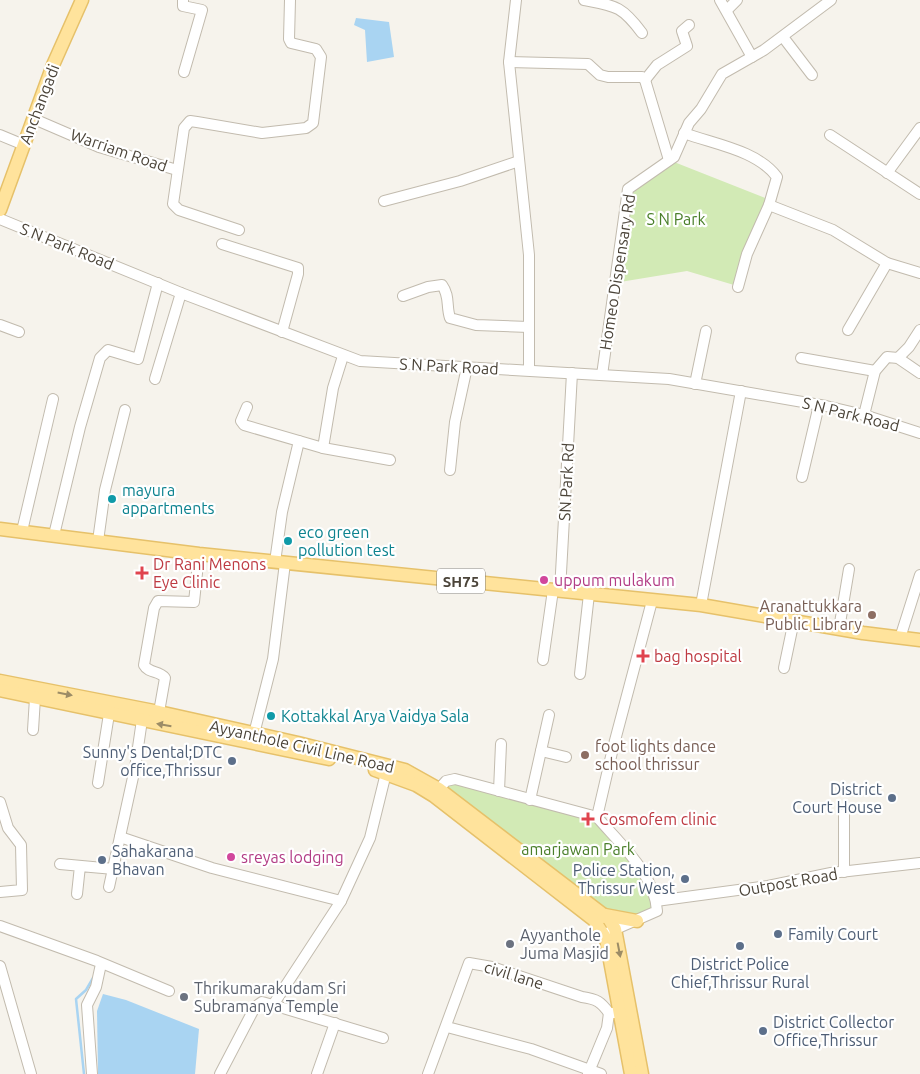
<svg xmlns="http://www.w3.org/2000/svg" width="920" height="1074" font-family="Ubuntu,sans-serif">
	<style>
		.green { fill: #d2eab5 }
		.water { fill: #a9d4f2 }
		.lines { fill: none; stroke-linecap: round; stroke-linejoin: round }
		.stream { stroke: #a9d4f2; stroke-width: 2.5 }
		.minor-casing { stroke: #c2bbae; stroke-width: 12 }
		.major-casing { stroke: #e6c16a; stroke-width: 15 }
		.minor { stroke: #fff; stroke-width: 10 }
		.major { stroke: #ffe39c; stroke-width: 12 }
		.oneway { fill: #9c8c66 }
		.culture-dot { fill: #0f9aa8; stroke: #fff; stroke-width: 2 }
		.health-dot { fill: #e0444e; stroke: #fff; stroke-width: 2 }
		.hotel-dot { fill: #d1479c; stroke: #fff; stroke-width: 2 }
		.education-dot { fill: #8d6e63; stroke: #fff; stroke-width: 2 }
		.service-dot { fill: #5c6f8a; stroke: #fff; stroke-width: 2 }
		.worship-dot { fill: #6b7280; stroke: #fff; stroke-width: 2 }
		.labels { text-anchor: middle; dominant-baseline: central; stroke-width: 4.5; stroke-linejoin: round; paint-order: stroke }
		.shield { fill: #fff; stroke: #817c74; stroke-width: 1 }
		.shield-label { font-size: 15px; font-weight: bold; fill: #4b4439 }
		.street-label { font-size: 16px; fill: #4b4439; stroke: #fff }
		.park-label { font-size: 16px; fill: #4a7f2a; stroke: #fff }
		.culture-label { font-size: 16px; fill: #0d838f; stroke: #fff; text-anchor: start }
		.health-label { font-size: 16px; fill: #be3a42; stroke: #fff; text-anchor: start }
		.hotel-label { font-size: 16px; fill: #b23c85; stroke: #fff; text-anchor: start }
		.education-label { font-size: 16px; fill: #785e54; stroke: #fff; text-anchor: end }
		.service-label { font-size: 16px; fill: #4e5e75; stroke: #fff; text-anchor: end }
		.worship-label { font-size: 16px; fill: #5b616d; stroke: #fff; text-anchor: start }
	</style>
	<rect width="100%" height="100%" fill="#f6f3ec"/>
	<!-- green -->
	<g class="green">
		<polygon points="669,160 768,199 734,285 687,271 614,283 628,189"/>
		<polygon points="446,781 597,817 641,870 657,910 637,920 606,915 440,789"/>
	</g>
	<!-- water -->
	<g class="water">
		<polygon points="356,18 389,22 394,57 367,62 365,30 354,25"/>
		<polygon points="103,994 126,1000 199,1029 195,1074 98,1074 97,1011"/>
	</g>
	<g class="lines">
		<!-- stream -->
		<polyline class="stream" points="84,1074 76,999 86,990 93,978"/>
		<defs>
			<g id="minor">
				<polyline points="183,0 183,6 202,10 184,72"/>
				<polyline points="516,0 509,62 529,255 529,370"/>
				<path d="M584 0C616 6 622 6 642 33"/>
				<polyline points="720,0 752,57"/>
				<polyline points="727,10 737,0"/>
				<polyline points="783,37 812,75"/>
				<polyline points="509,62 588,64 600,75 608,77 642,77 645,80 669,160"/>
				<polyline points="645,80 657,65 687,46 682,31 689,25"/>
				<polyline points="34,119 99,147 177,170"/>
				<path d="M684 133C713 144 757 150 777 177L769 205"/>
				<polyline points="0,135 24,145"/>
				<polyline points="830,135 920,194"/>
				<polyline points="887,173 920,128"/>
				<polyline points="384,201 460,181 519,161"/>
				<polyline points="0,219 181,293 360,361 669,379 826,406 864,415 920,433"/>
				<polyline points="239,230 179,210 173,204 184,128 190,121 197,122 262,133 306,128 313,123 321,57 316,49 291,43 289,39 290,0"/>
				<polyline points="222,244 298,268 298,274 282,332"/>
				<polyline points="738,287 747,254 769,205 833,230 887,263 920,273"/>
				<path d="M403 296 428 287 442 285C450 296 446 306 450 318L476 325 529 327"/>
				<polyline points="0,325 19,332"/>
				<polyline points="848,330 887,263"/>
				<polyline points="801,358 875,371"/>
				<polyline points="898,358 909,347 920,330"/>
				<polyline points="602,375 628,189 674,157 689,123 701,109 722,74 764,50 831,0"/>
				<polyline points="155,379 181,293"/>
				<polyline points="695,384 706,331"/>
				<polyline points="247,407 241,421 244,425 323,448 390,460"/>
				<polyline points="864,415 875,371 887,357 898,358 920,373"/>
				<polyline points="323,448 333,388 343,356"/>
				<polyline points="450,470 455,422 467,367"/>
				<polyline points="802,477 819,405"/>
				<polyline points="22,531 53,399"/>
				<polyline points="54,535 80,427 100,358 108,350 138,359 158,283"/>
				<polyline points="98,541 105,490 125,410"/>
				<polyline points="275,562 282,512 299,441"/>
				<polyline points="560,591 572,373"/>
				<polyline points="701,605 741,391"/>
				<polyline points="839,629 849,569"/>
				<polyline points="900,638 920,575"/>
				<polyline points="543,660 553,590"/>
				<polyline points="784,668 794,620"/>
				<polyline points="580,674 589,594"/>
				<path d="M159 712 165 678C159 670 149 674 144 665L154 608 158 601 194 602 199 554"/>
				<polyline points="33,730 35,698"/>
				<polyline points="254,734 273,659 285,563"/>
				<polyline points="541,751 566,757"/>
				<polyline points="98,783 109,714"/>
				<polyline points="439,789 446,781 455,779 597,817"/>
				<polyline points="499,791 501,744"/>
				<polyline points="530,800 549,715"/>
				<polyline points="0,802 8,828 21,845 22,890 0,892"/>
				<polyline points="844,814 844,872"/>
				<polyline points="120,837 212,868 341,901"/>
				<polyline points="60,864 114,869 80,866 77,894"/>
				<polyline points="109,887 135,768 143,713"/>
				<polyline points="656,901 768,886 831,873 920,863"/>
				<polyline points="0,926 97,961 169,991"/>
				<path d="M609 932 657 911C655 874 620 844 597 817L613 748 652 601"/>
				<polyline points="0,966 31,1074"/>
				<polyline points="273,1005 383,1038"/>
				<polyline points="447,1027 531,1049 601,1074"/>
				<polyline points="92,1074 87,1005 96,987 101,964"/>
				<polyline points="220,1074 255,1007 262,1002 273,1005 341,901 370,838 387,769"/>
				<polyline points="317,1074 335,1023"/>
				<path d="M428 1074 469 963 492 967 582 997C597 999 601 1002 609 1013H620"/>
				<polyline points="588,1074 607,1028 609,1013"/>
			</g>
			<g id="major">
				<polyline points="0,210 53,65 82,0"/>
				<polyline points="0,529 199,554 701,605 863,633 920,640"/>
				<polyline points="0,681 159,712 298,743 405,770 439,789 609,919 615,929 642,1074"/>
				<polyline points="0,690 329,759"/>
				<polyline points="375,770 416,785 434,796 594,920 606,939 631,1074"/>
				<polyline points="603,917 605,915 637,921"/>
			</g>
		</defs>
		<!-- minor casing -->
		<use href="#minor" class="minor-casing"/>
		<!-- major casing -->
		<use href="#major" class="major-casing"/>
		<!-- minor -->
		<use href="#minor" class="minor"/>
		<!-- major -->
		<use href="#major" class="major"/>
	</g>
	<!-- one-way arrows -->
	<defs><path id="oneway-solid" d="M-6-.8H1V-3.2L6.5 0L1 3.2V.8H-6Z" transform="scale(1.25)"/></defs>
	<g class="oneway">
		<use href="#oneway-solid" transform="translate(65 694) rotate(11)"/>
		<use href="#oneway-solid" transform="translate(164 725) rotate(-170)"/>
		<use href="#oneway-solid" transform="translate(619 950) rotate(79)"/>
	</g>
	<!-- markers -->
	<g class="culture-dot">
		<circle cx="112" cy="499" r="5"/>
		<circle cx="288" cy="541" r="5"/>
		<circle cx="271" cy="716" r="5"/>
	</g>
	<g class="health-dot">
		<path d="M139.5 565.5h5v5h5v5h-5v5h-5v-5h-5v-5h5z"/>
		<path d="M640.5 648.5h5v5h5v5h-5v5h-5v-5h-5v-5h5z"/>
		<path d="M585.5 811.5h5v5h5v5h-5v5h-5v-5h-5v-5h5z"/>
	</g>
	<g class="hotel-dot">
		<circle cx="544" cy="580" r="5"/>
		<circle cx="231" cy="857" r="5"/>
	</g>
	<g class="education-dot">
		<circle cx="872" cy="615" r="5"/>
		<circle cx="585" cy="755" r="5"/>
	</g>
	<g class="service-dot">
		<circle cx="232" cy="761" r="5"/>
		<circle cx="892" cy="798" r="5"/>
		<circle cx="102" cy="860" r="5"/>
		<circle cx="685" cy="879" r="5"/>
		<circle cx="778" cy="934" r="5"/>
		<circle cx="740" cy="946" r="5"/>
		<circle cx="763" cy="1031" r="5"/>
	</g>
	<g class="worship-dot">
		<circle cx="510" cy="944" r="5"/>
		<circle cx="184" cy="997" r="5"/>
	</g>
	<g class="labels">
		<!-- shield labels -->
		<rect class="shield" x="437" y="568.5" width="48" height="25" rx="4"/>
		<g class="shield-label">
			<text x="461" y="581">SH75</text>
		</g>
		<!-- street labels -->
		<g class="street-label">
			<text transform="translate(39 104) rotate(-69)">Anchangadi</text>
			<text transform="translate(119 150) rotate(19)">Warriam Road</text>
			<text transform="translate(67 246) rotate(22)">S N Park Road</text>
			<text transform="translate(617 272) rotate(-81)">Homeo Dispensary Rd</text>
			<text transform="translate(449 366) rotate(3)">S N Park Road</text>
			<text transform="translate(851 414) rotate(14)">S N Park Road</text>
			<text transform="translate(566 482) rotate(-87)">SN Park Rd</text>
			<text transform="translate(302 746) rotate(13)">Ayyanthole Civil Line Road</text>
			<text transform="translate(788 882) rotate(-10)">Outpost Road</text>
			<text transform="translate(514 975) rotate(17)">civil lane</text>
		</g>
		<!-- park labels -->
		<g class="park-label">
			<text x="676" y="219">S N Park</text>
			<text x="578" y="849">amarjawan Park</text>
		</g>
		<!-- culture labels -->
		<g class="culture-label">
			<text x="122" y="490">mayura<tspan x="122" dy="18">appartments</tspan></text>
			<text x="298" y="532">eco green<tspan x="298" dy="18">pollution test</tspan></text>
			<text x="281" y="716">Kottakkal Arya Vaidya Sala</text>
		</g>
		<!-- health labels -->
		<g class="health-label">
			<text x="153" y="564">Dr Rani Menons<tspan x="153" dy="18">Eye Clinic</tspan></text>
			<text x="654" y="656">bag hospital</text>
			<text x="599" y="819">Cosmofem clinic</text>
		</g>
		<!-- hotel labels -->
		<g class="hotel-label">
			<text x="554" y="580">uppum mulakum</text>
			<text x="241" y="857">sreyas lodging</text>
		</g>
		<!-- education labels -->
		<g class="education-label">
			<text x="862" y="606">Aranattukkara<tspan x="862" dy="18">Public Library</tspan></text>
			<text x="595" y="746" text-anchor="start">foot lights dance<tspan x="595" dy="18">school thrissur</tspan></text>
		</g>
		<!-- service labels -->
		<g class="service-label">
			<text x="222" y="752">Sunny's Dental;DTC<tspan x="222" dy="18">office,Thrissur</tspan></text>
			<text x="882" y="789">District<tspan x="882" dy="18">Court House</tspan></text>
			<text x="112" y="851" text-anchor="start">Sahakarana<tspan x="112" dy="18">Bhavan</tspan></text>
			<text x="675" y="870">Police Station,<tspan x="675" dy="18">Thrissur West</tspan></text>
			<text x="788" y="934" text-anchor="start">Family Court</text>
			<text x="740" y="964" text-anchor="middle">District Police<tspan x="740" dy="18">Chief,Thrissur Rural</tspan></text>
			<text x="773" y="1022" text-anchor="start">District Collector<tspan x="773" dy="18">Office,Thrissur</tspan></text>
		</g>
		<!-- worship labels -->
		<g class="worship-label">
			<text x="520" y="935">Ayyanthole<tspan x="520" dy="18">Juma Masjid</tspan></text>
			<text x="194" y="988">Thrikumarakudam Sri<tspan x="194" dy="18">Subramanya Temple</tspan></text>
		</g>
	</g>
</svg>
